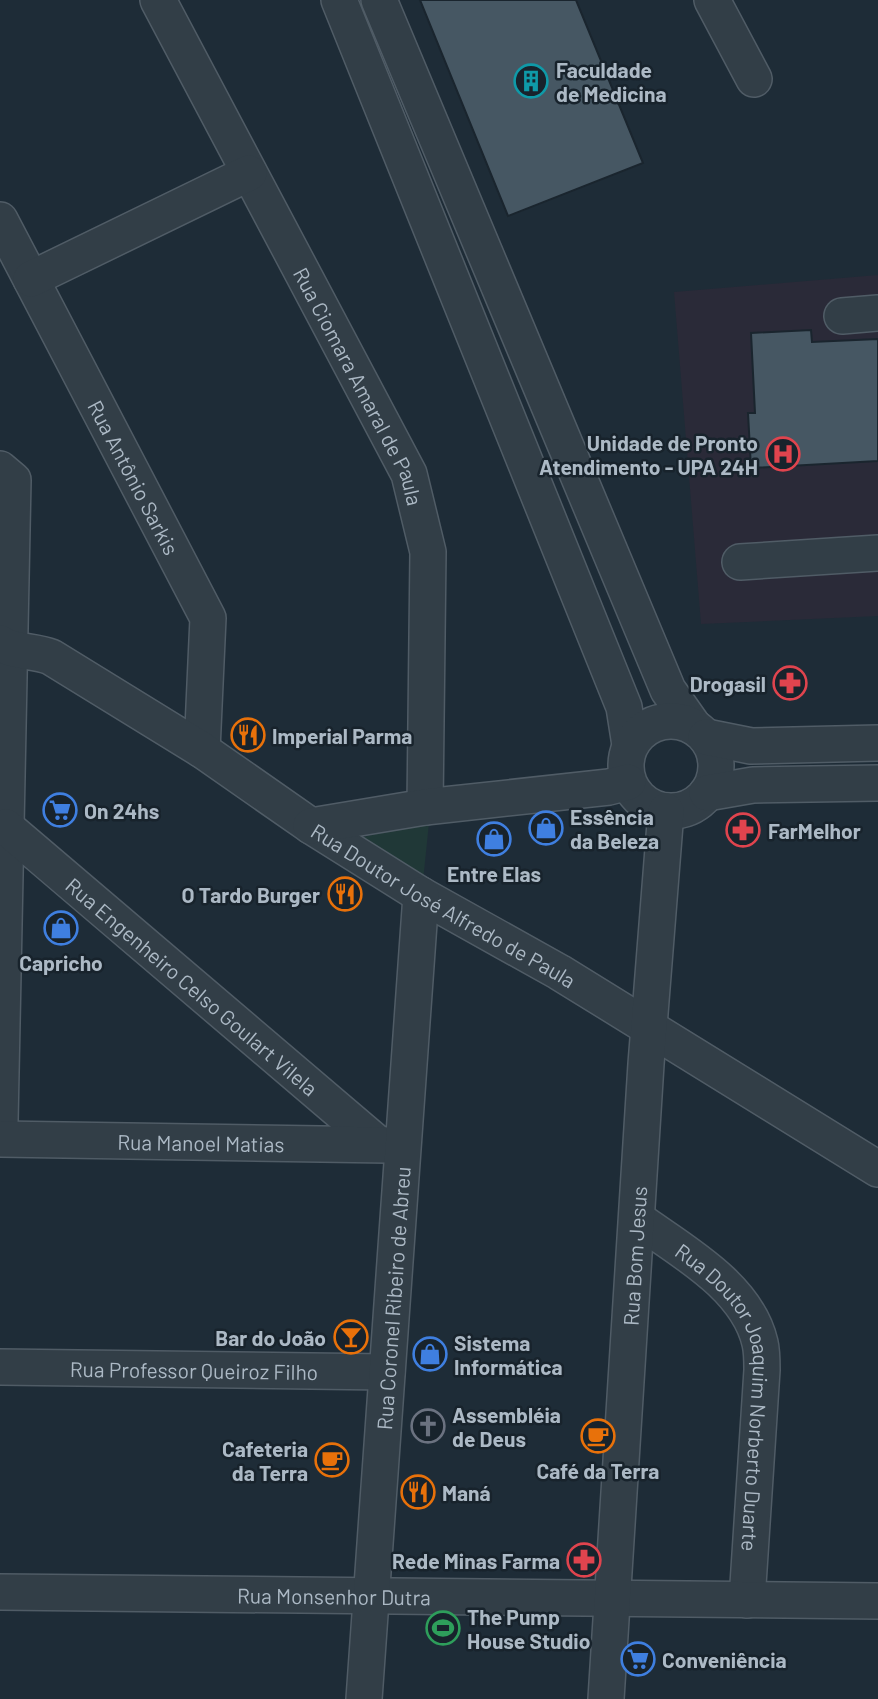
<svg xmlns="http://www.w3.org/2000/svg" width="878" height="1699" font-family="Barlow,sans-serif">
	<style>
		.medical { fill: #2a2a38 }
		.green { fill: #203837 }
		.building { fill: #465763; stroke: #1a252e; stroke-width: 2 }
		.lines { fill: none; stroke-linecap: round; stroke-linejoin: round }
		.minor-casing { stroke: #505c66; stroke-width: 38 }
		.minor { stroke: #323e47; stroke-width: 35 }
		.labels { text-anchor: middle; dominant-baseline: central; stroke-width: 5; stroke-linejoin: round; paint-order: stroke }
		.poi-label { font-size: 21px; font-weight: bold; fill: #acb9c5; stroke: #18232c; text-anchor: start }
		.street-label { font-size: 21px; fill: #acb9c5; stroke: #18232c }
	</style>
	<rect width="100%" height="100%" fill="#1e2c37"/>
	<!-- medical -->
	<polygon class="medical" points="878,275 878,616 701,624 674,292"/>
	<!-- green -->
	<polygon class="green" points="429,823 423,881 349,840"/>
	<!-- building -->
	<g class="building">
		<polygon points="420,0 576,0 643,163 508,216"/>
		<polygon points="811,330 812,342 878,339 878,461 751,468 748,413 755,413 751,333"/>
	</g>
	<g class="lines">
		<defs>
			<g id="minor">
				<path id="s1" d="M158 0 409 474 428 552 425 807"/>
				<polyline points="339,0 624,707 630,745"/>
				<polyline points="379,0 668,690 694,727"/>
				<polyline points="712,0 754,79"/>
				<path id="s2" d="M0 220 208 618 202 750"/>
				<polyline points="31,279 249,173"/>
				<polyline points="842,316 878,313"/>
				<polyline points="0,469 13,480 0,1122"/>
				<polyline points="740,562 878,553"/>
				<path id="s3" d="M0 643C15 653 33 650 51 657L202 750 311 826 421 895 559 972 878 1169"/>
				<circle cx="671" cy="766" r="45"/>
				<polyline points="706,737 751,746 878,743"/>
				<polyline points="707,793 753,785 878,783"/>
				<polyline points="311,826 425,807 609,787 628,782"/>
				<path id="s4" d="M6 827 378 1144"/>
				<path id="s5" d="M0 1139 388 1145"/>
				<path id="s6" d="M637 1219C680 1250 747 1286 760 1343 762 1351 762 1361 762 1370L747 1600"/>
				<path id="s7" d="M0 1367 387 1372"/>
				<path id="s8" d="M0 1592 878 1601"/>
				<path id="s9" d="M364 1699 421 895"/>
				<path id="s10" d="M606 1699 646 1064 666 811"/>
			</g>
		</defs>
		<!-- minor casing -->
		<use href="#minor" class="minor-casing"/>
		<!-- minor -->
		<use href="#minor" class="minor"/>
	</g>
	<!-- icons -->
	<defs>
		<symbol id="building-ring" viewBox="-11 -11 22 22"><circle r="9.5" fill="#18232c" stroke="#0f9aa8" stroke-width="1.5"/><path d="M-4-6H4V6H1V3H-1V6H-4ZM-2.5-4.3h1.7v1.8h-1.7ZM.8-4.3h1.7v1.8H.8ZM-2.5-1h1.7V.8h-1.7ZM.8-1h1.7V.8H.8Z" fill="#0f9aa8"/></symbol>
		<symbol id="hospital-ring" viewBox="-11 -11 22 22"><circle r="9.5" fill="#18232c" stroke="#e0444e" stroke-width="1.5"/><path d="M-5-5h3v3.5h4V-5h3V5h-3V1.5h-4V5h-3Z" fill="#e0444e"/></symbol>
		<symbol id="pharmacy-ring" viewBox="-11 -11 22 22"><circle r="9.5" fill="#18232c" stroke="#e0444e" stroke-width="1.5"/><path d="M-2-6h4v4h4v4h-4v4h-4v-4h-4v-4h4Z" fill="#e0444e"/></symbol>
		<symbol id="restaurant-ring" viewBox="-11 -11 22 22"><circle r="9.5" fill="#18232c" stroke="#e8710a" stroke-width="1.5"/><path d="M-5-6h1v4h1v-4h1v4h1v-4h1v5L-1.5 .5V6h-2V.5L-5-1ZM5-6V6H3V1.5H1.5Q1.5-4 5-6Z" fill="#e8710a"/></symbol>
		<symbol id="supermarket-ring" viewBox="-11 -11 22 22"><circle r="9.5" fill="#18232c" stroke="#3f7fe0" stroke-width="1.5"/><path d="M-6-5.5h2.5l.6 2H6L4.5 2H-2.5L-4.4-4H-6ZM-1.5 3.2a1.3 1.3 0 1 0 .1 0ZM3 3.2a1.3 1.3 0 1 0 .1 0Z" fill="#3f7fe0"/></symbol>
		<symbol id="shop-ring" viewBox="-11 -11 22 22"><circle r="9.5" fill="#18232c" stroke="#3f7fe0" stroke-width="1.5"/><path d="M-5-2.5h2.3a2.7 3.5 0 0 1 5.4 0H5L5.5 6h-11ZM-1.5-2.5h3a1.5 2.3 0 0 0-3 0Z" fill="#3f7fe0"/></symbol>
		<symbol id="bar-ring" viewBox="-11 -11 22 22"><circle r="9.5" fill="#18232c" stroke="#e8710a" stroke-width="1.5"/><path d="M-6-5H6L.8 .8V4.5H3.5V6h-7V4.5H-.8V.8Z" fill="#e8710a"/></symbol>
		<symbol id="church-ring" viewBox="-11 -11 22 22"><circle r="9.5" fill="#18232c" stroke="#6b7280" stroke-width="1.5"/><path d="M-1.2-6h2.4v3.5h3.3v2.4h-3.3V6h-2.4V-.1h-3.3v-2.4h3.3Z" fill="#6b7280"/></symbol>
		<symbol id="cafe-ring" viewBox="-11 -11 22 22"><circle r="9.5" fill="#18232c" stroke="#e8710a" stroke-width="1.5"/><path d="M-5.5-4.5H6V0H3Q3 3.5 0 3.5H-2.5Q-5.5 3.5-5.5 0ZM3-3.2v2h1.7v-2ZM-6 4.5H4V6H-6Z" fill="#e8710a"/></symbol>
		<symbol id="stadium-ring" viewBox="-11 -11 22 22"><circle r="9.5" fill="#18232c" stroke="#2e9e5b" stroke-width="1.5"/><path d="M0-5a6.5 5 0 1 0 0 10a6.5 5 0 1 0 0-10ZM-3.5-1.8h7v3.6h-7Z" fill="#2e9e5b"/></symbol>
	</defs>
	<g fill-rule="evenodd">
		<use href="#building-ring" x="512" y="62" width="38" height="38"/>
		<use href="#hospital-ring" x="764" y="435" width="38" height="38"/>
		<use href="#pharmacy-ring" x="771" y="664" width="38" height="38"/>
		<use href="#restaurant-ring" x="229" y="716" width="38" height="38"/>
		<use href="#supermarket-ring" x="41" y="791" width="38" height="38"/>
		<use href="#shop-ring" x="527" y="809" width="38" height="38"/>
		<use href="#pharmacy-ring" x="724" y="811" width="38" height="38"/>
		<use href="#shop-ring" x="475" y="820" width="38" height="38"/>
		<use href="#restaurant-ring" x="326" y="875" width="38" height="38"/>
		<use href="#shop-ring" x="42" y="909" width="38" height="38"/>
		<use href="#bar-ring" x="332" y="1318" width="38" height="38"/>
		<use href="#shop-ring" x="411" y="1335" width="38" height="38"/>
		<use href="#church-ring" x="409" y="1407" width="38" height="38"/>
		<use href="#cafe-ring" x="579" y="1417" width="38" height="38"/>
		<use href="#cafe-ring" x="313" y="1441" width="38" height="38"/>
		<use href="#restaurant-ring" x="399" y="1473" width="38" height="38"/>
		<use href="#pharmacy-ring" x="565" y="1541" width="38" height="38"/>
		<use href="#stadium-ring" x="424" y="1609" width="38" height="38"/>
		<use href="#supermarket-ring" x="619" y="1640" width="38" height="38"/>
	</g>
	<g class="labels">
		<!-- poi labels -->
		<g class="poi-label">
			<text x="556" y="69">Faculdade<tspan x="556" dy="24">de Medicina</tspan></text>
			<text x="758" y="442" text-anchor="end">Unidade de Pronto<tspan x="758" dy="24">Atendimento - UPA 24H</tspan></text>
			<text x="766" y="683" text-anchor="end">Drogasil</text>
			<text x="272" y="735">Imperial Parma</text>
			<text x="84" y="810">On 24hs</text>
			<text x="570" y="816">Essência<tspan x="570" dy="24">da Beleza</tspan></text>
			<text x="768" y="830">FarMelhor</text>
			<text x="494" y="873" text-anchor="middle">Entre Elas</text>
			<text x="320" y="894" text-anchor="end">O Tardo Burger</text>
			<text x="61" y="962" text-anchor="middle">Capricho</text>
			<text x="326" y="1337" text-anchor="end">Bar do João</text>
			<text x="454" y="1342">Sistema<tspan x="454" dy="24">Informática</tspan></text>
			<text x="452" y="1414">Assembléia<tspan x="452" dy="24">de Deus</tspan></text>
			<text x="308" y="1448" text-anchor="end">Cafeteria<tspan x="308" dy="24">da Terra</tspan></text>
			<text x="598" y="1470" text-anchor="middle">Café da Terra</text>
			<text x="442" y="1492">Maná</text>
			<text x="560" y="1560" text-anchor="end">Rede Minas Farma</text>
			<text x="467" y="1616">The Pump<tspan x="467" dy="24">House Studio</tspan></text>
			<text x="662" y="1659">Conveniência</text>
		</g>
		<!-- street labels -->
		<g class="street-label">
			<text stroke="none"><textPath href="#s1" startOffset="436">Rua Ciomara Amaral de Paula</textPath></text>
			<text stroke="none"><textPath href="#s2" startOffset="290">Rua Antônio Sarkis</textPath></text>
			<text stroke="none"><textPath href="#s3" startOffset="518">Rua Doutor José Alfredo de Paula</textPath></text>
			<text stroke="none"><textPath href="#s4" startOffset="245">Rua Engenheiro Celso Goulart Vilela</textPath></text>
			<text stroke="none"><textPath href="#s5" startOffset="201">Rua Manoel Matias</textPath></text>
			<text stroke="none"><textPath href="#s10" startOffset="444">Rua Bom Jesus</textPath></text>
			<text stroke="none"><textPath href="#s9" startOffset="402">Rua Coronel Ribeiro de Abreu</textPath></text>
			<text stroke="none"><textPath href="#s7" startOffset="194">Rua Professor Queiroz Filho</textPath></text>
			<text stroke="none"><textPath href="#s6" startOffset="219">Rua Doutor Joaquim Norberto Duarte</textPath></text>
			<text stroke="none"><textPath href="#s8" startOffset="334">Rua Monsenhor Dutra</textPath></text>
		</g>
	</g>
</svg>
